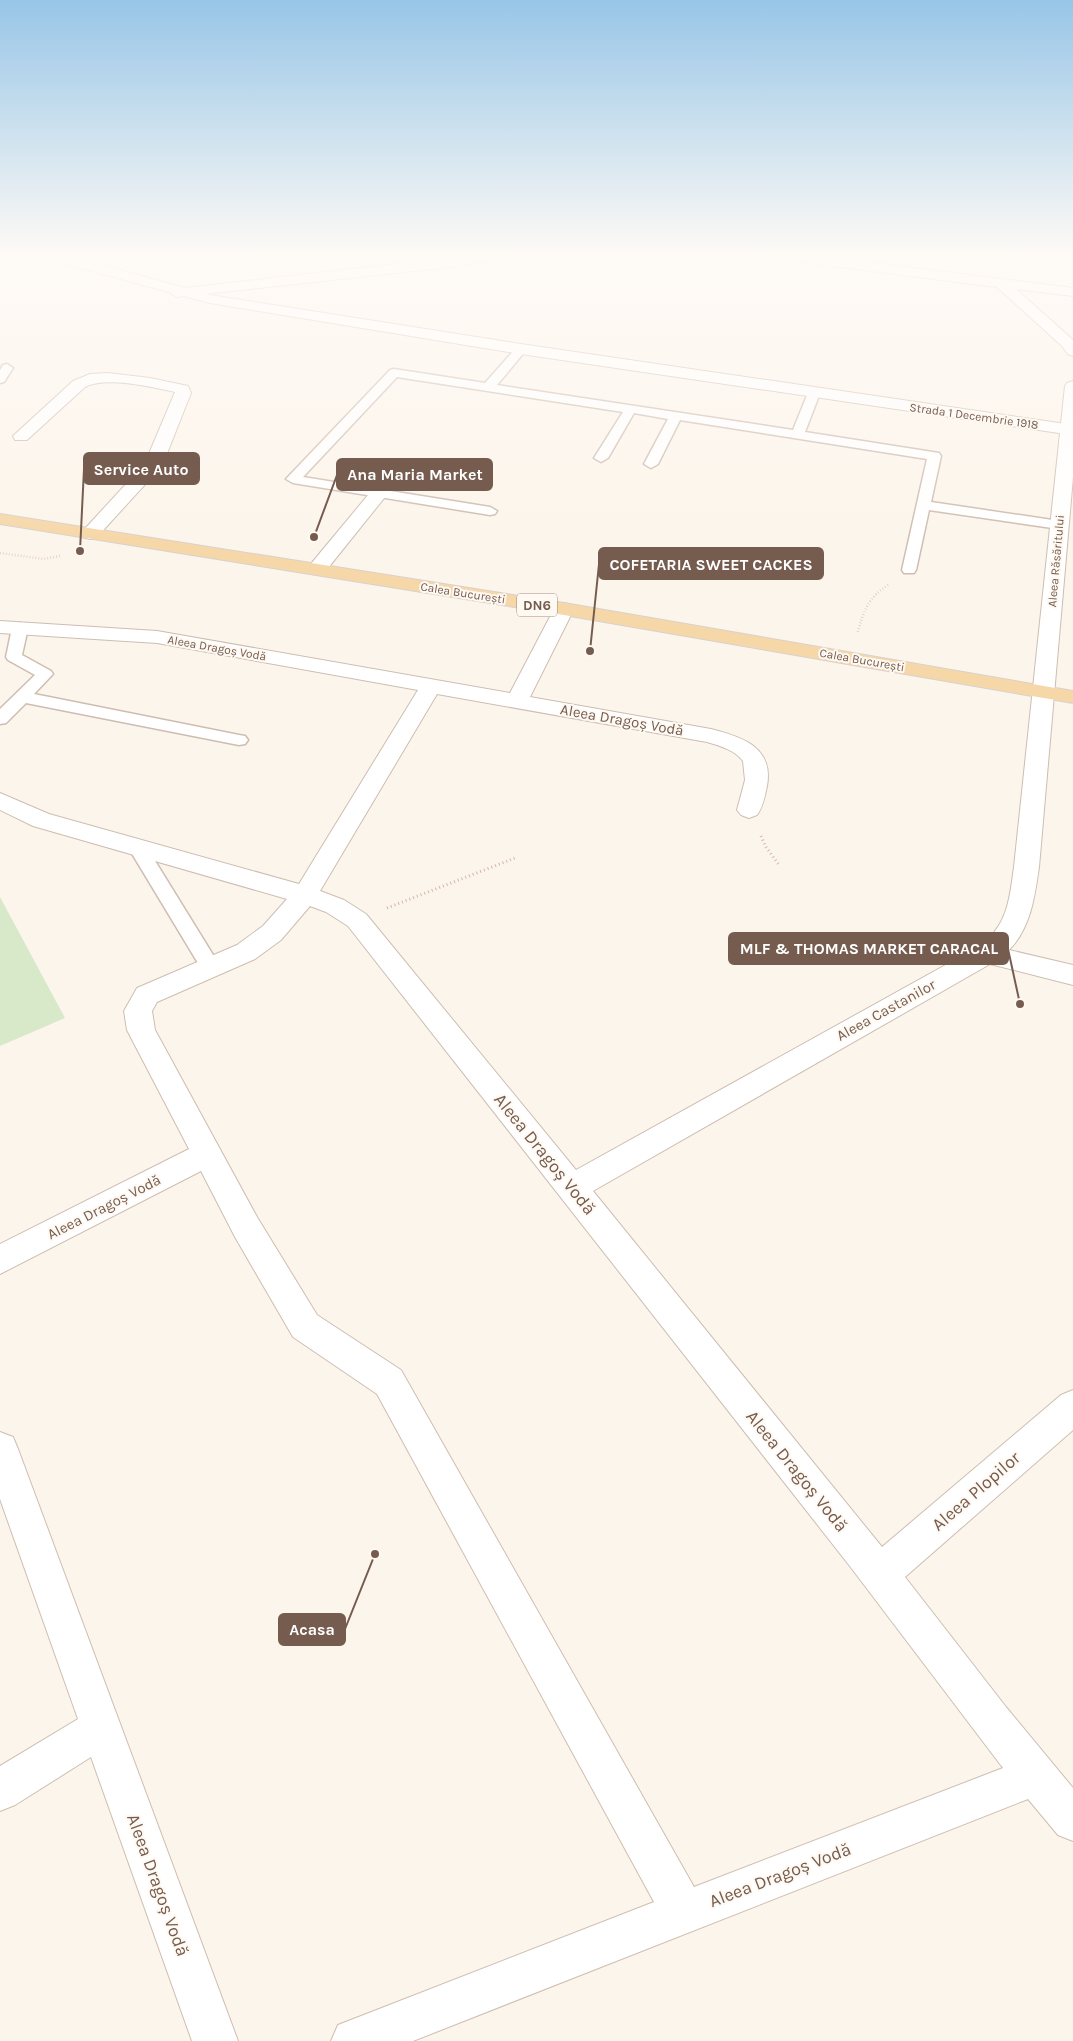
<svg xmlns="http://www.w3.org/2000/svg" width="1073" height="2041" font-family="Karla,sans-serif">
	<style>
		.green { fill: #d8e9ca }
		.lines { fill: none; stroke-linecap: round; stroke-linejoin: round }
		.service-casing { stroke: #cebdb1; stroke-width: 3 }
		.pedestrian-casing { stroke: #cebdb1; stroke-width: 2 }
		.minor-casing { stroke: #cebdb1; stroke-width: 2 }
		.secondary-casing { stroke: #d3bfb1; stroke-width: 2 }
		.primary-casing { stroke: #d9d1ce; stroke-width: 2 }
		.path-far1 { stroke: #d5b7a7; stroke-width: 2.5; stroke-dasharray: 0.5 2.5; stroke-linecap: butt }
		.path { stroke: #d5b7a7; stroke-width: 3; stroke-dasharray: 1 3; stroke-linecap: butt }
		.service { fill: #fff; fill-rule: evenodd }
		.pedestrian { fill: #fff; fill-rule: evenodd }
		.minor { fill: #fff; fill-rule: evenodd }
		.secondary { fill: #fff; fill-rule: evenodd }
		.primary { fill: #f6d7a8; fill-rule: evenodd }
		.labels { text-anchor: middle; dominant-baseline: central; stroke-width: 4; stroke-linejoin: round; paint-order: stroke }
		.far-street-label { font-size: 12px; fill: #765c4f; stroke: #fef9f2 }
		.shield { fill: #fef9f2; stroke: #9f8b80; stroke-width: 1 }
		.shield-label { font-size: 14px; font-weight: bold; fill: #765c4f }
		.street-label { font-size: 15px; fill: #765c4f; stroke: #fef9f2 }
		.near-street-label { font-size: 18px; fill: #765c4f; stroke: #fef9f2 }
		.leader { fill: none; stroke: #765c4f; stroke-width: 2 }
		.callout-dot { fill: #765c4f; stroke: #fef9f2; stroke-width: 2 }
		.callout { fill: #765c4f; stroke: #765c4f; stroke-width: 2 }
		.callout-label { font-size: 16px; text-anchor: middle; font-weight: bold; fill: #fff }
	</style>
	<rect width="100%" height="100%" fill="#fcf5eb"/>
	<!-- green -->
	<polygon class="green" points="0,897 65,1018 0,1046"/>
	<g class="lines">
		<defs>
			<g id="service">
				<polygon points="521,346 527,349 497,385 793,430 808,393 814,389 818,390 820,393 805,432 939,453 941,456 931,502 1059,521 1064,522 1066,525 1064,528 1059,529 929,510 916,570 914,573 904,573 902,570 927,459 680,420 658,464 651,468 644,464 668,419 634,413 608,458 601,462 594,458 623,412 397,377 303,477 490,507 497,511 495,514 490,515 293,483 286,479 390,370 394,369 485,383 517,347"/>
				<polygon points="7,364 13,368 4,382 0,383 0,370 3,365"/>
				<polygon points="20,623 26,625 28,628 22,655 51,671 53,674 34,694 239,735 245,736 248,740 245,744 239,745 26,703 6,723 0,724 0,709 35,675 8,660 6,657 12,628 14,625"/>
				<polygon points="137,841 144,843 218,963 221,968 218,973 211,976 204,973 128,847 130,843"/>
			</g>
			<polygon id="pedestrian" points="379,488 385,489 388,493 385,497 324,573 317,575 310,573 307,569 310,565 373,489"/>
			<g id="minor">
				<polygon points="475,255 510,255 503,259 442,268 177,297 170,293 177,289"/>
				<polygon points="770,255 810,255 1073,288 1073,296 1016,289 1073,340 1073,356 1068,354 1062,346 997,287 777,259"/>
				<path d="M108 373 150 378 188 386 191 393 166 456 150 479 97 537 90 539 83 537 81 533 138 471 148 456 175 392C152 387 106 376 85 387L27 440H15L13 436 73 381 90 374Z"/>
				<path d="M1073 381V477L1039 867C1035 895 1031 928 1009 950L1073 965V985L990 964 593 1191 882 1547 1061 1395 1073 1390V1430L905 1577 1006 1707 1073 1788V1841L1058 1835 1028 1799 413 2041H331L338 2025 654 1902 377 1394 293 1337 235 1237 201 1171 0 1274V1244L189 1149 127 1030 124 1011 137 988 237 945 263 926 287 899 33 826 0 810V793L49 814 299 884 418 690 157 643 0 633V621L157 631 510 693 554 609 557 605 564 603 571 605 574 609 530 697 711 729C742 737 774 747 767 786 765 796 763 807 757 815L749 818 741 815 737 810 745 780 743 761C735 750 720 746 707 742L437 694 320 891 344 900 366 914 576 1170 978 947C984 942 991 938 995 931 1009 914 1011 888 1014 867L1065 386 1067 383ZM310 906 326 912 348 926 849 1565 1003 1768 694 1887 401 1370 317 1315 257 1217 155 1030 152 1011 157 1002 255 959 281 940Z"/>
				<polygon points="0,1432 13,1437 18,1449 238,2041 192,2041 91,1757 15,1805 0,1811 0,1766 78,1719 0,1499"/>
			</g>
			<polygon id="secondary" points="41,255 69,256 210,295 521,344 1073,425 1073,435 521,354 210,303 43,258"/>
			<polygon id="primary" points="0,514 564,603 1073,691 1073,703 564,615 0,524"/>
		</defs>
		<!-- service casing -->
		<use href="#service" class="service-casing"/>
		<!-- pedestrian casing -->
		<use href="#pedestrian" class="pedestrian-casing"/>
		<!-- minor casing -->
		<use href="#minor" class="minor-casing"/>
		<!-- secondary casing -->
		<use href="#secondary" class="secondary-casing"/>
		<!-- primary casing -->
		<use href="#primary" class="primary-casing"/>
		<!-- path-far1 -->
		<g class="path-far1">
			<polyline points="0,553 44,559 60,556"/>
			<path d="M858 632C863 611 869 597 888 585"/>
		</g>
		<!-- path -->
		<g class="path">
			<polyline points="761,836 766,847 779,865"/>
			<polyline points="387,908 515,858"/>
		</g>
		<!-- service -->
		<use href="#service" class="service"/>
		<!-- pedestrian -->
		<use href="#pedestrian" class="pedestrian"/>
		<!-- minor -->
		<use href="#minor" class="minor"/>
		<!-- secondary -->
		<use href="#secondary" class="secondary"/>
		<!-- primary -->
		<use href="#primary" class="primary"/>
	</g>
	<!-- sky -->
	<linearGradient id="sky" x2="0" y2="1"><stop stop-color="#98c6e7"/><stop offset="0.47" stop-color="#fefaf6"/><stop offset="1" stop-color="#fefaf6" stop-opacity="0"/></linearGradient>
	<rect width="1073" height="541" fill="url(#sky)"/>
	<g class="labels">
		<!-- far-street labels -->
		<g class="far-street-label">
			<text transform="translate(974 416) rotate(8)">Strada 1 Decembrie 1918</text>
			<text transform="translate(1056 561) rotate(-85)">Aleea Răsăritului</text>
			<text transform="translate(463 593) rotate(9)">Calea București</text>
			<text transform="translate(217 648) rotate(10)">Aleea Dragoș Vodă</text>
			<text transform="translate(862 660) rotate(10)">Calea București</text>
		</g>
		<!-- shield labels -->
		<rect class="shield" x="517" y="593.5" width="40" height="23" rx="4"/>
		<g class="shield-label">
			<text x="537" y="605">DN6</text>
		</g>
		<!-- street labels -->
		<g class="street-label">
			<text transform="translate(622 720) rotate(10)">Aleea Dragoș Vodă</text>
			<text transform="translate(886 1010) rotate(-29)">Aleea Castanilor</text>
			<text transform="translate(104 1207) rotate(-27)">Aleea Dragoș Vodă</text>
		</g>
		<!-- near-street labels -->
		<g class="near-street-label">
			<text transform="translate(545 1154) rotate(51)">Aleea Dragoș Vodă</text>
			<text transform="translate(797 1471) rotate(51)">Aleea Dragoș Vodă</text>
			<text transform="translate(976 1491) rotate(-41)">Aleea Plopilor</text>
			<text transform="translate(780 1875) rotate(-21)">Aleea Dragoș Vodă</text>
			<text transform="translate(158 1885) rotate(70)">Aleea Dragoș Vodă</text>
		</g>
	</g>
	<!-- callouts -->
	<path class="leader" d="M80 551L84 469M314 537L337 475M590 651L599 564M1020 1004L1008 949M375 1554L345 1629"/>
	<g class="callout-dot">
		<circle cx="80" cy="551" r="5"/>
		<circle cx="314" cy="537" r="5"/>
		<circle cx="590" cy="651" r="5"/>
		<circle cx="1020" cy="1004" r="5"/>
		<circle cx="375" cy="1554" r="5"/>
	</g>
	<g class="callout">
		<rect x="84" y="453" width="115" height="31" rx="5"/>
		<rect x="337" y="459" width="155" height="31" rx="5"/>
		<rect x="599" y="548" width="224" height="31" rx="5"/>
		<rect x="729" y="933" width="279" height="31" rx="5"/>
		<rect x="279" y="1614" width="66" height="31" rx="5"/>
	</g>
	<g class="callout-label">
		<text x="141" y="475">Service Auto</text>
		<text x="415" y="480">Ana Maria Market</text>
		<text x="711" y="570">COFETARIA SWEET CACKES</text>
		<text x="869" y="954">MLF &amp; THOMAS MARKET CARACAL</text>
		<text x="312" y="1635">Acasa</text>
	</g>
</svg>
